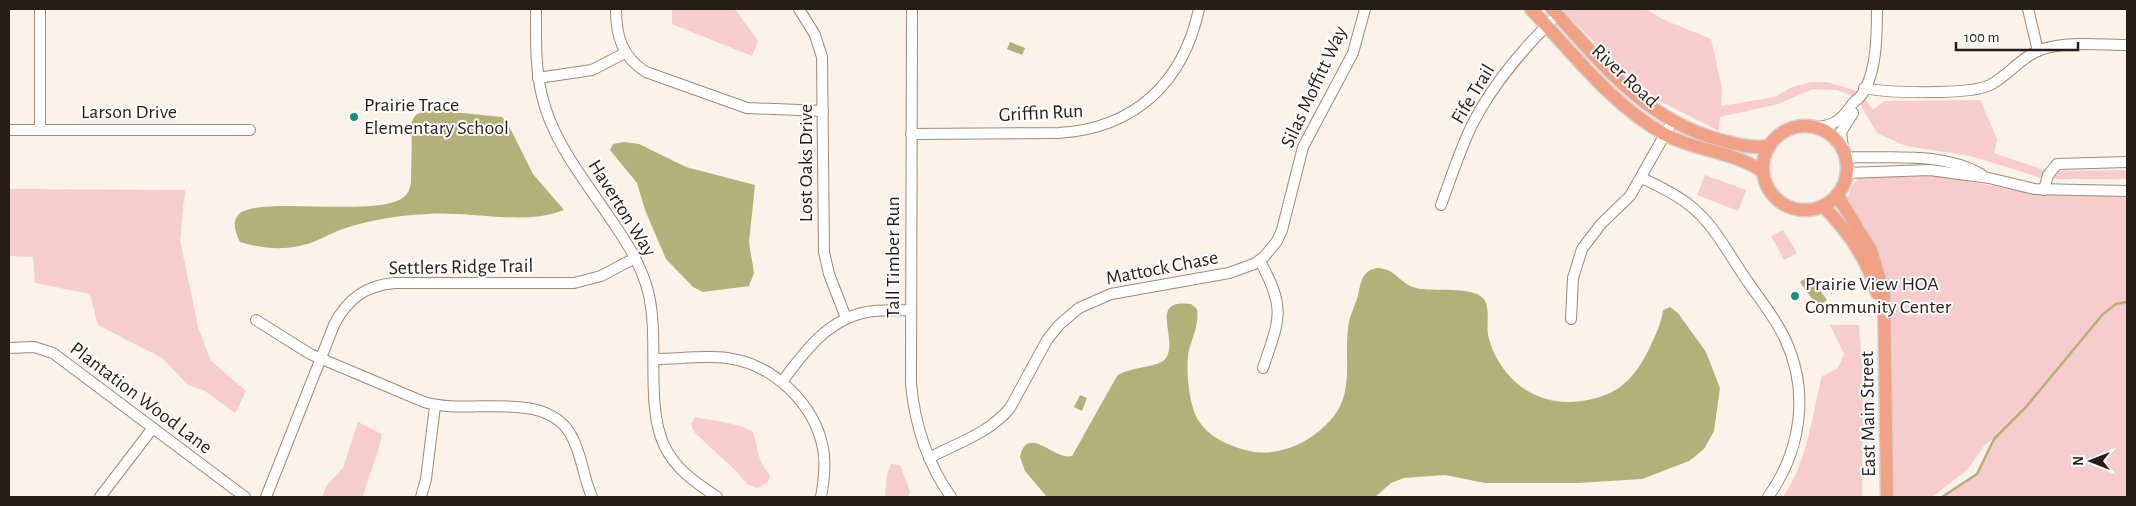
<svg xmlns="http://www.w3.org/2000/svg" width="2136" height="506" font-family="'Alegreya Sans',sans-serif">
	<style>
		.green { fill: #f7cccd }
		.water { fill: #b3b17a }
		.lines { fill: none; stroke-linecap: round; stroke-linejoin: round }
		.stream { stroke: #b3b17a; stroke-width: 2.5 }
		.minor-casing { stroke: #a08a78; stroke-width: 12 }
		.major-casing { stroke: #d4d2d0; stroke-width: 15 }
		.minor { stroke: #fff; stroke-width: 10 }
		.major { stroke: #f1a185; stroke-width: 12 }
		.poi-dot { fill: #159278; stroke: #fff; stroke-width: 2 }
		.labels { text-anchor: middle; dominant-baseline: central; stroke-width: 4; stroke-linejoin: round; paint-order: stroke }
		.street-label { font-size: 20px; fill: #261d16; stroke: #fff }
		.poi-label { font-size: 20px; fill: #261d16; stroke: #fff; text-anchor: start }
	</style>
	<rect width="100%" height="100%" fill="#fbf2ea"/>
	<!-- green -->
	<g class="green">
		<polygon points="672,9 735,9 758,41 752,56 672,24"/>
		<polygon points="1562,9 1646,9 1662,19 1711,39 1722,89 1721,106 1775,97 1790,88 1811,82 1827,82 1860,92 1873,110 1884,101 1980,100 1997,139 1994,153 2047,171 2127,170 2127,179 2044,179 1971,156 1906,146 1877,133 1860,104 1850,95 1837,90 1813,89 1778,104 1720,117 1719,131 1658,100 1606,54"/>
		<polygon points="1705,175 1746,190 1738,211 1697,195"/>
		<polygon points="1936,175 2040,195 2127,196 2127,497 1942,497 1977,474 1997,435 1984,446 1968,469 1932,497 1891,497 1889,318 1847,199 1852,185 1860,177"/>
		<polygon points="9,189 185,190 180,240 198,327 211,361 246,391 235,413 205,391 188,385 162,358 98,325 90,294 35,283 33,257 9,256"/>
		<polygon points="1783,230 1797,253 1784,260 1771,236"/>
		<path d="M1830 325H1859L1863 377 1862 497H1783C1807 463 1812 416 1822 376L1838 368 1844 354Z"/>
		<path d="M695 417C715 421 733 422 752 431 760 448 755 459 770 475L768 482 757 488 747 484 734 469 695 433 691 425Z"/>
		<path d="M358 422 382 434C378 457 368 475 363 497H322L327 485 343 468Z"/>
		<polygon points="891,464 900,465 910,491 908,497 885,497 887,475"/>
	</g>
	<!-- water -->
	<g class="water">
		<polygon points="1010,42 1025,48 1022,55 1007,49"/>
		<path d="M432 110 502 117 507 122 533 174 564 210C525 226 470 211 428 214 402 215 374 219 349 227 338 230 329 235 318 240 293 251 266 250 240 242 236 233 231 222 239 214 258 195 382 219 405 196 409 192 410 188 411 182L412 121C416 112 422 112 432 110Z"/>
		<polygon points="624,142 639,144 686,167 755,185 749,242 754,273 749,286 703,292 693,287 666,259 645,210 637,183 610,150 613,144"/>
		<path d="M1377 268C1395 268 1400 284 1416 288 1433 292 1471 286 1483 298 1491 307 1486 324 1488 335 1491 349 1498 362 1506 372 1522 392 1544 402 1569 402 1610 400 1631 386 1649 349 1655 336 1661 325 1663 310L1670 307 1678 313 1706 352 1720 388 1714 431 1704 449 1689 461 1642 479 1578 483H1485L1445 475 1404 478 1391 483 1375 497H1047L1025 471 1020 457C1027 423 1055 461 1072 456L1117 376C1130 366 1160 368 1166 358 1179 338 1147 298 1191 304L1197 309C1199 325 1193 336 1189 350 1185 367 1189 405 1198 420 1209 437 1227 445 1245 450 1262 455 1281 452 1297 445 1313 438 1334 421 1341 404 1351 381 1345 354 1348 329 1349 317 1354 308 1358 296 1361 283 1361 271 1377 268Z"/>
		<polygon points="1809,275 1827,300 1818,307 1800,282"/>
		<polygon points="1080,395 1087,398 1082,411 1074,407"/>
	</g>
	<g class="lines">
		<!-- stream -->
		<polyline class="stream" points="1942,497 1977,474 1994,439 2026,407 2103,314 2116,304 2127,302"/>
		<defs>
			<g id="minor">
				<polyline points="40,9 40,130"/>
				<path d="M536 9C536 38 535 67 542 96 551 135 576 169 599 202 618 230 639 257 648 291 660 338 645 404 664 445 675 469 696 483 717 497"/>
				<path d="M616 9C616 36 622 57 646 72L747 108 823 111"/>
				<polyline points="799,9 815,35 822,57 824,252 829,274 846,318"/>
				<path d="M912 9 911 384C915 426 927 463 951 497"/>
				<polyline points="2028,9 2038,51"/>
				<polyline points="538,78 592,70 625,53"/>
				<path d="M1864 88C1886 93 1971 95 1990 85 2009 75 2023 55 2043 49 2066 41 2103 45 2127 45"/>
				<path d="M1817 127C1835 125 1841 120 1851 106 1853 102 1856 100 1859 98 1877 78 1877 34 1877 9"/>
				<polyline points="9,130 250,130"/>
				<path d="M911 134 1059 133C1135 128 1183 83 1199 9"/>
				<polyline points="1843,149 1841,132 1853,113"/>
				<path d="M1846 157C1891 159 1940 151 1981 174"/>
				<polyline points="1847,173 1930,170 1989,178 2034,189 2127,191"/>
				<path d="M1642 178C1658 186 1674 193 1688 204 1714 223 1730 257 1748 282 1761 301 1776 319 1785 339 1810 392 1801 451 1768 497"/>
				<polyline points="2044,190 2048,175 2057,164 2127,162"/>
				<path d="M1441 205C1451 178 1460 149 1473 123 1494 82 1525 47 1557 15"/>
				<path d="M1260 261C1286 309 1280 318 1263 368"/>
				<polyline points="1571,319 1573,278 1582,249 1601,224 1630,196 1672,122"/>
				<path d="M256 320 310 354 424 402C468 416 545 388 571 435 582 454 583 477 592 497"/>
				<polyline points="9,348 34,347 53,353 245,497"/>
				<path d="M654 359C678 359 704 355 727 358 773 364 814 403 823 448 826 464 824 481 821 497"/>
				<path d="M782 382C804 352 828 319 867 312 881 309 896 311 910 310"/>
				<path d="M929 458C959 442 988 434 1010 408L1047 340 1059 325 1079 308 1111 294 1229 273 1254 264 1264 257 1277 241 1282 230 1303 147 1353 53 1365 9"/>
				<polyline points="100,497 152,429"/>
				<path d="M266 497 334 325C347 299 366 285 395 283H574L601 276 635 258"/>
				<polyline points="421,497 426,479 435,406"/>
			</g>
			<g id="major">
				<path d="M1531 9C1572 52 1611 104 1664 134 1695 151 1737 152 1763 172"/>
				<path d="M1552 9C1603 64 1644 119 1720 140 1736 144 1752 149 1769 146"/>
				<circle cx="1805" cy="168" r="42"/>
				<polyline points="1837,195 1871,250 1884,293 1887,497"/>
				<path d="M1823 206C1847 230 1868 260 1877 293"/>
			</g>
		</defs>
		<!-- minor casing -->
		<use href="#minor" class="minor-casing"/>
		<!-- major casing -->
		<use href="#major" class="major-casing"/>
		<!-- minor -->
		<use href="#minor" class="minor"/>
		<!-- major -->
		<use href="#major" class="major"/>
	</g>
	<!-- markers -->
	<g class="poi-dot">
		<circle cx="354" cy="117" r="5"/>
		<circle cx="1795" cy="296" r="5"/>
	</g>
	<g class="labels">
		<!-- street labels -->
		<g class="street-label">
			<text transform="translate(1625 76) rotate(43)">River Road</text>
			<text transform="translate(1314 87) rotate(-65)">Silas Moffitt Way</text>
			<text transform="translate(1473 94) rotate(-59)">Fife Trail</text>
			<text x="129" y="112">Larson Drive</text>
			<text transform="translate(1041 113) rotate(-3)">Griffin Run</text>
			<text transform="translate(806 163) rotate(-90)">Lost Oaks Drive</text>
			<text transform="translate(622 208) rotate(58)">Haverton Way</text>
			<text transform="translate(893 257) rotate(-90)">Tall Timber Run</text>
			<text transform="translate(461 267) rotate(-1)">Settlers Ridge Trail</text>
			<text transform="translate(1162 268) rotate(-11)">Mattock Chase</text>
			<text transform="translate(141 398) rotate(37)">Plantation Wood Lane</text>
			<text transform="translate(1868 414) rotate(-91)">East Main Street</text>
		</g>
		<!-- poi labels -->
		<g class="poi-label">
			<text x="364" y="105">Prairie Trace<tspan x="364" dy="23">Elementary School</tspan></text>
			<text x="1805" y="284">Prairie View HOA<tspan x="1805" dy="23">Community Center</tspan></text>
		</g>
	</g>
	<!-- border -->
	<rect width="2136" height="506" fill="none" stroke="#261d16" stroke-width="20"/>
	<!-- north arrow -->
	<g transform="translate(2091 461) rotate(270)" stroke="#ffffff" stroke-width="4" paint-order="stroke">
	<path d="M0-4L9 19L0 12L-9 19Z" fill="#261d16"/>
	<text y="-8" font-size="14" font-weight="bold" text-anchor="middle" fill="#261d16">N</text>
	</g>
	<!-- scale -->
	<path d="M1956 42v8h122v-8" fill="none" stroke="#261d16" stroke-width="2.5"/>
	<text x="1964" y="42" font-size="15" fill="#261d16" stroke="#ffffff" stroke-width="4" paint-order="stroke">100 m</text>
</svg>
